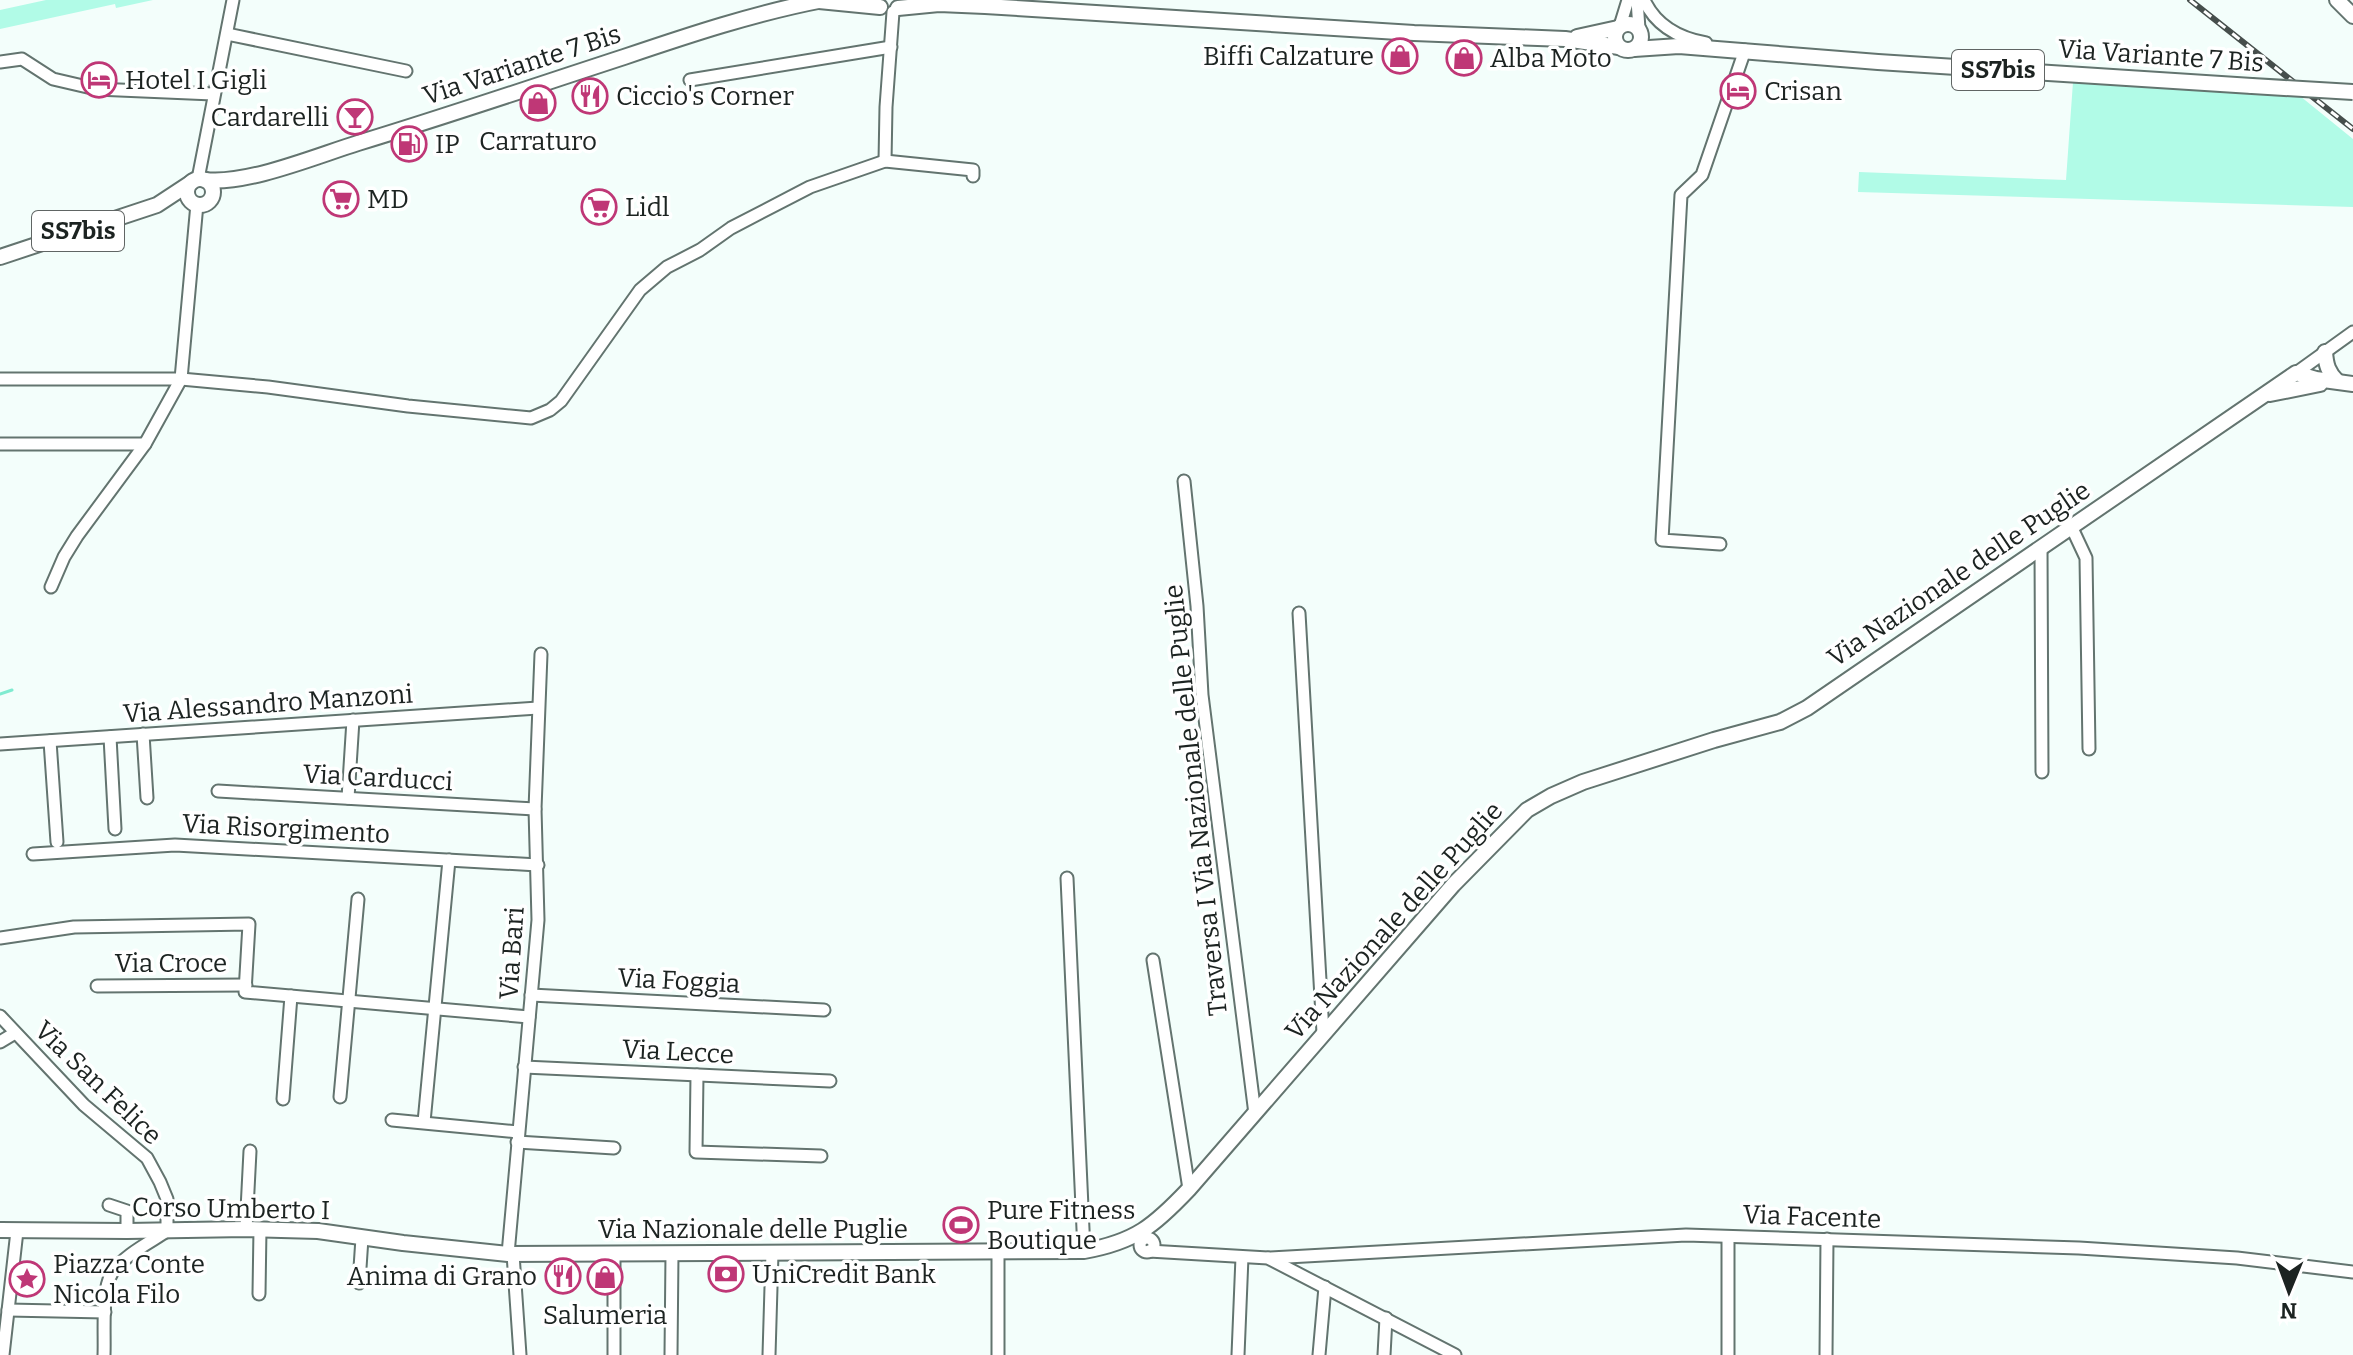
<svg xmlns="http://www.w3.org/2000/svg" width="2353" height="1355" font-family="Bitter,serif">
	<style>
		.grass { fill: #b1fbe7 }
		.lines { fill: none; stroke-linecap: round; stroke-linejoin: round }
		.stream { stroke: #7febd0; stroke-width: 3 }
		.minor-casing { stroke: #63746f; stroke-width: 15 }
		.major-casing { stroke: #63746f; stroke-width: 18 }
		.minor { stroke: #fff; stroke-width: 11 }
		.major { stroke: #fff; stroke-width: 14 }
		.rail-casing { stroke: #464e4c; stroke-width: 6 }
		.rail { stroke: #fff; stroke-width: 3; stroke-dasharray: 9; stroke-linecap: butt }
		.major-bridge-casing { stroke: #63746f; stroke-width: 18; stroke-linecap: butt }
		.major-bridge { stroke: #fff; stroke-width: 14 }
		.labels { text-anchor: middle; dominant-baseline: central; stroke-width: 7; stroke-linejoin: round; paint-order: stroke }
		.shield { fill: #fff; stroke: #606564; stroke-width: 2 }
		.shield-label { font-size: 24px; font-weight: bold; fill: #1c2321 }
		.poi-label { font-size: 26px; fill: #1c2321; stroke: #fff; text-anchor: start }
		.street-label { font-size: 26px; fill: #1c2321; stroke: #fff }
	</style>
	<rect width="100%" height="100%" fill="#f3fefb"/>
	<!-- grass -->
	<g class="grass">
		<polygon points="46,0 153,0 116,8 115,4 0,29 0,10"/>
		<polygon points="2073,82 2300,96 2353,139 2353,207 1858,192 1859,172 2066,180"/>
	</g>
	<g class="lines">
		<!-- stream -->
		<polyline class="stream" points="0,694 12,690"/>
		<defs>
			<g id="minor">
				<polyline points="1637,0 1639,29"/>
				<path d="M1644 0C1656 26 1678 38 1706 43"/>
				<polyline points="1620,26 1628,0"/>
				<polyline points="227,34 406,71"/>
				<polyline points="0,62 22,59 53,79 96,89 213,94"/>
				<polyline points="690,80 891,47"/>
				<polyline points="885,161 886,107 893,12"/>
				<polyline points="198,179 233,0"/>
				<polyline points="2296,373 2353,332"/>
				<polyline points="0,379 181,379 268,387 408,406 531,418 550,410 561,401 640,290 667,267 700,250 731,228 810,187 885,161 973,170 973,176"/>
				<polyline points="0,444 145,444"/>
				<polyline points="1184,481 1197,606 1202,695 1255,1114"/>
				<polyline points="2071,526 2086,558 2089,749"/>
				<polyline points="1720,544 1662,540 1681,195 1702,175 1745,50"/>
				<polyline points="2041,547 2042,772"/>
				<polyline points="51,587 64,557 77,536 145,444 181,379 197,204"/>
				<polyline points="1299,613 1323,1033"/>
				<polyline points="143,734 147,798"/>
				<polyline points="110,737 115,829"/>
				<polyline points="50,741 57,842"/>
				<polyline points="0,744 538,708"/>
				<polyline points="218,791 535,809"/>
				<polyline points="348,798 353,720"/>
				<polyline points="33,854 175,845 538,865"/>
				<polyline points="1067,878 1084,1251"/>
				<polyline points="0,938 74,927 249,924 245,992 529,1017"/>
				<polyline points="1153,960 1189,1189"/>
				<polyline points="97,986 246,985"/>
				<polyline points="531,995 824,1010"/>
				<path d="M0 1016 84 1105 147 1158 160 1182 167 1199V1231C149 1243 124 1255 112 1273 101 1290 105 1334 104 1355"/>
				<polyline points="0,1042 15,1033"/>
				<polyline points="524,1067 830,1081"/>
				<polyline points="697,1075 696,1152 821,1156"/>
				<polyline points="340,1097 358,899"/>
				<polyline points="283,1099 291,996"/>
				<polyline points="392,1120 518,1132"/>
				<polyline points="424,1122 449,860"/>
				<polyline points="517,1142 614,1148"/>
				<polyline points="109,1205 127,1211 127,1231"/>
				<polyline points="246,1229 250,1151"/>
				<circle cx="1147" cy="1245" r="7"/>
				<polyline points="1149,1251 1268,1258 1455,1355"/>
				<polyline points="508,1254 538,920 535,809 541,654"/>
				<polyline points="513,1254 520,1355"/>
				<polyline points="614,1254 614,1355"/>
				<polyline points="1268,1258 1686,1235 2079,1248 2237,1258 2353,1272"/>
				<polyline points="359,1283 362,1238"/>
				<polyline points="259,1294 260,1229"/>
				<polyline points="8,1310 105,1312"/>
				<polyline points="3,1355 17,1231"/>
				<polyline points="671,1355 672,1254"/>
				<polyline points="769,1355 772,1253"/>
				<polyline points="998,1355 998,1252"/>
				<polyline points="1238,1355 1242,1257"/>
				<polyline points="1319,1355 1325,1287"/>
				<polyline points="1384,1355 1386,1318"/>
				<polyline points="1728,1355 1728,1237"/>
				<polyline points="1826,1355 1827,1239"/>
			</g>
			<g id="major">
				<polyline points="2337,0 2353,16"/>
				<polyline points="819,1 880,7"/>
				<polyline points="898,8 939,4 985,6 1414,33 1565,39 1619,47"/>
				<circle cx="1628" cy="37" r="13"/>
				<polyline points="1577,37 1618,28"/>
				<polyline points="1634,49 1679,46 1878,62 2252,86"/>
				<circle cx="200" cy="192" r="13"/>
				<path d="M205 180C247 185 316 156 358 143 447 116 535 86 624 57 689 35 755 13 823 0"/>
				<polyline points="0,257 157,205 192,182"/>
				<path d="M2325 352C2326 365 2328 372 2337 381"/>
				<polyline points="2270,394 2320,384"/>
				<path d="M0 1230 127 1231 246 1229 318 1231 403 1243 508 1254 1084 1251C1135 1242 1154 1226 1189 1189L1453 885 1527 810 1551 796 1583 782 1714 740 1780 722 1807 708 2296 373 2316 379 2353 384"/>
			</g>
		</defs>
		<!-- minor casing -->
		<use href="#minor" class="minor-casing"/>
		<!-- major casing -->
		<use href="#major" class="major-casing"/>
		<!-- minor -->
		<use href="#minor" class="minor"/>
		<!-- major -->
		<use href="#major" class="major"/>
		<defs>
			<polyline id="rail" points="2190,0 2353,129"/>
		</defs>
		<!-- rail casing -->
		<use href="#rail" class="rail-casing"/>
		<!-- rail -->
		<use href="#rail" class="rail"/>
		<defs>
			<polyline id="major-bridge" points="2252,86 2353,92"/>
		</defs>
		<!-- major-bridge casing -->
		<use href="#major-bridge" class="major-bridge-casing"/>
		<!-- major-bridge -->
		<use href="#major-bridge" class="major-bridge"/>
	</g>
	<!-- icons -->
	<defs>
		<symbol id="shop-ring" viewBox="-11 -11 22 22"><circle r="9.5" fill="#fff" stroke="#bf3776" stroke-width="1.5"/><path d="M-5-2.5h2.3a2.7 3.5 0 0 1 5.4 0H5L5.5 6h-11ZM-1.5-2.5h3a1.5 2.3 0 0 0-3 0Z" fill="#bf3776"/></symbol>
		<symbol id="hotel-ring" viewBox="-11 -11 22 22"><circle r="9.5" fill="#fff" stroke="#bf3776" stroke-width="1.5"/><path d="M-6-4.5h1.5V1H6V5H4.5V3h-9V5H-6ZM-4 0a1.8 1.8 0 1 1 3.6 0ZM.5 0V-2.5h3Q6-2.5 6 0Z" fill="#bf3776"/></symbol>
		<symbol id="restaurant-ring" viewBox="-11 -11 22 22"><circle r="9.5" fill="#fff" stroke="#bf3776" stroke-width="1.5"/><path d="M-5-6h1v4h1v-4h1v4h1v-4h1v5L-1.5 .5V6h-2V.5L-5-1ZM5-6V6H3V1.5H1.5Q1.5-4 5-6Z" fill="#bf3776"/></symbol>
		<symbol id="bar-ring" viewBox="-11 -11 22 22"><circle r="9.5" fill="#fff" stroke="#bf3776" stroke-width="1.5"/><path d="M-6-5H6L.8 .8V4.5H3.5V6h-7V4.5H-.8V.8Z" fill="#bf3776"/></symbol>
		<symbol id="fuel-ring" viewBox="-11 -11 22 22"><circle r="9.5" fill="#fff" stroke="#bf3776" stroke-width="1.5"/><path d="M-5.5-6h7V0h2V4h1.3V-2.5L3-4.5l.8-.8L6-3V5H2.5V1h-1V6h-7ZM-4.2-4.7v3.2H.2V-4.7Z" fill="#bf3776"/></symbol>
		<symbol id="supermarket-ring" viewBox="-11 -11 22 22"><circle r="9.5" fill="#fff" stroke="#bf3776" stroke-width="1.5"/><path d="M-6-5.5h2.5l.6 2H6L4.5 2H-2.5L-4.4-4H-6ZM-1.5 3.2a1.3 1.3 0 1 0 .1 0ZM3 3.2a1.3 1.3 0 1 0 .1 0Z" fill="#bf3776"/></symbol>
		<symbol id="stadium-ring" viewBox="-11 -11 22 22"><circle r="9.5" fill="#fff" stroke="#bf3776" stroke-width="1.5"/><path d="M0-5a6.5 5 0 1 0 0 10a6.5 5 0 1 0 0-10ZM-3.5-1.8h7v3.6h-7Z" fill="#bf3776"/></symbol>
		<symbol id="bank-ring" viewBox="-11 -11 22 22"><circle r="9.5" fill="#fff" stroke="#bf3776" stroke-width="1.5"/><path d="M-6-4H6V4H-6ZM0-2.3a2.3 2.3 0 1 0 0 4.6a2.3 2.3 0 1 0 0-4.6Z" fill="#bf3776"/></symbol>
		<symbol id="sight-ring" viewBox="-11 -11 22 22"><circle r="9.5" fill="#fff" stroke="#bf3776" stroke-width="1.5"/><path d="M0-6L1.8-2.2L6-1.7L2.9 1.2L3.7 5.4L0 3.3L-3.7 5.4L-2.9 1.2L-6-1.7L-1.8-2.2Z" fill="#bf3776"/></symbol>
	</defs>
	<g fill-rule="evenodd">
		<use href="#shop-ring" x="1380" y="36" width="40" height="40"/>
		<use href="#shop-ring" x="1444" y="38" width="40" height="40"/>
		<use href="#hotel-ring" x="79" y="60" width="40" height="40"/>
		<use href="#hotel-ring" x="1718" y="71" width="40" height="40"/>
		<use href="#restaurant-ring" x="570" y="76" width="40" height="40"/>
		<use href="#shop-ring" x="518" y="83" width="40" height="40"/>
		<use href="#bar-ring" x="335" y="97" width="40" height="40"/>
		<use href="#fuel-ring" x="389" y="124" width="40" height="40"/>
		<use href="#supermarket-ring" x="321" y="179" width="40" height="40"/>
		<use href="#supermarket-ring" x="579" y="187" width="40" height="40"/>
		<use href="#stadium-ring" x="941" y="1205" width="40" height="40"/>
		<use href="#bank-ring" x="706" y="1254" width="40" height="40"/>
		<use href="#restaurant-ring" x="543" y="1256" width="40" height="40"/>
		<use href="#shop-ring" x="585" y="1257" width="40" height="40"/>
		<use href="#sight-ring" x="7" y="1259" width="40" height="40"/>
	</g>
	<g class="labels">
		<!-- shield labels -->
		<g class="shield">
			<rect x="1952" y="50" width="92" height="40" rx="6"/>
			<rect x="32" y="211" width="92" height="40" rx="6"/>
		</g>
		<g class="shield-label">
			<text x="1998" y="70">SS7bis</text>
			<text x="78" y="231">SS7bis</text>
		</g>
		<!-- poi labels -->
		<g class="poi-label">
			<text x="1374" y="56" text-anchor="end">Biffi Calzature</text>
			<text x="1490" y="58">Alba Moto</text>
			<text x="125" y="80">Hotel I Gigli</text>
			<text x="1764" y="91">Crisan</text>
			<text x="616" y="96">Ciccio's Corner</text>
			<text x="329" y="117" text-anchor="end">Cardarelli</text>
			<text x="538" y="141" text-anchor="middle">Carraturo</text>
			<text x="435" y="144">IP</text>
			<text x="367" y="199">MD</text>
			<text x="625" y="207">Lidl</text>
			<text x="987" y="1210">Pure Fitness<tspan x="987" dy="30">Boutique</tspan></text>
			<text x="53" y="1264">Piazza Conte<tspan x="53" dy="30">Nicola Filo</tspan></text>
			<text x="752" y="1274">UniCredit Bank</text>
			<text x="537" y="1276" text-anchor="end">Anima di Grano</text>
			<text x="605" y="1315" text-anchor="middle">Salumeria</text>
		</g>
		<!-- street labels -->
		<g class="street-label">
			<text transform="translate(2161 56) rotate(4)">Via Variante 7 Bis</text>
			<text transform="translate(522 65) rotate(-18)">Via Variante 7 Bis</text>
			<text transform="translate(1959 574) rotate(-34)">Via Nazionale delle Puglie</text>
			<text transform="translate(268 704) rotate(-4)">Via Alessandro Manzoni</text>
			<text transform="translate(378 778) rotate(3)">Via Carducci</text>
			<text transform="translate(1196 800) rotate(-96)">Traversa I Via Nazionale delle Puglie</text>
			<text transform="translate(286 829) rotate(3)">Via Risorgimento</text>
			<text transform="translate(1394 921) rotate(-48)">Via Nazionale delle Puglie</text>
			<text transform="translate(512 953) rotate(-86)">Via Bari</text>
			<text x="171" y="963">Via Croce</text>
			<text transform="translate(679 981) rotate(3)">Via Foggia</text>
			<text transform="translate(678 1052) rotate(3)">Via Lecce</text>
			<text transform="translate(98 1083) rotate(44)">Via San Felice</text>
			<text transform="translate(231 1209) rotate(1)">Corso Umberto I</text>
			<text transform="translate(1812 1217) rotate(2)">Via Facente</text>
			<text x="753" y="1229">Via Nazionale delle Puglie</text>
		</g>
	</g>
	<!-- north arrow -->
	<g transform="translate(2289 1291) rotate(181)" stroke="#ffffff" stroke-width="6" paint-order="stroke">
	<path d="M0-6L14 30L0 20L-14 30Z" fill="#1c2321"/>
	<text y="-12" font-size="22" font-weight="bold" text-anchor="middle" fill="#1c2321">N</text>
	</g>
</svg>
